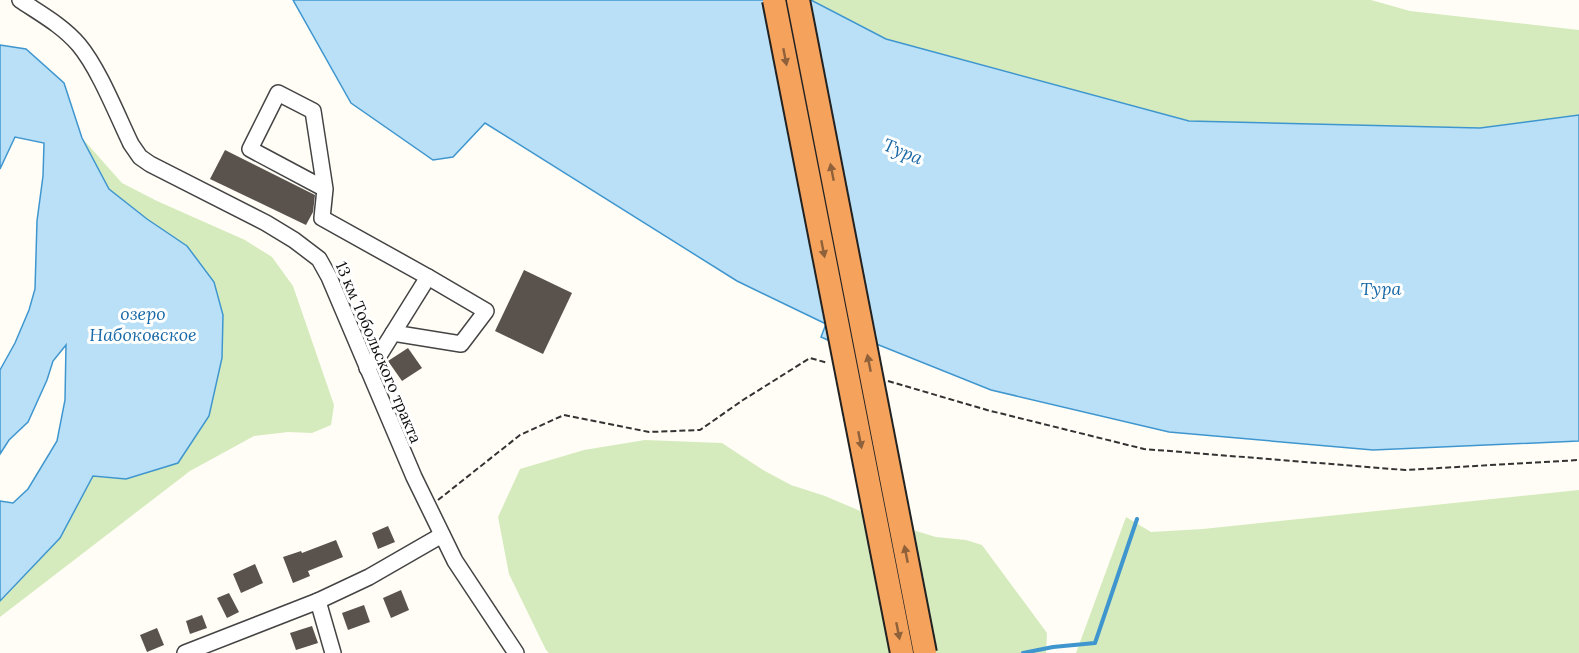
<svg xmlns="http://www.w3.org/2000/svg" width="1579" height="653" font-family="Lora,serif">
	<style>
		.green { fill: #d5ebbd }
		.water { fill: #b9e0f7; stroke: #3f96cf; stroke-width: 1.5 }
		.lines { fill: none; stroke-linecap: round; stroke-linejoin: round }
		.stream { stroke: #3f96cf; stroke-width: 4 }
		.building { fill: #5a524d }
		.minor-casing { stroke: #444; stroke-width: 18 }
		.path { stroke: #333; stroke-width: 2; stroke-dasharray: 6 3; stroke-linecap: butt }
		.minor { stroke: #fff; stroke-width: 15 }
		.highway-bridge-casing { stroke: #222; stroke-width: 26; stroke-linecap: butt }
		.highway-bridge { stroke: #f5a25d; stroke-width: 22 }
		.oneway { fill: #8e613b }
		.labels { text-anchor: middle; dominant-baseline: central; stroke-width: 6; stroke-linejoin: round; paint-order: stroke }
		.street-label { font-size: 16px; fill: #111; stroke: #fff }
		.water-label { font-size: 18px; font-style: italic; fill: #1768a6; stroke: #fff }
	</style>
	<rect width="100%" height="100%" fill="#fffdf5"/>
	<!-- green -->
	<g class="green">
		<polygon points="811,0 1371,0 1410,11 1579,30 1579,115 1480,128 1189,122 886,39"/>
		<polygon points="82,138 122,183 157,201 245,240 272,257 293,286 334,405 331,425 312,433 288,432 254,436 190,471 0,617 0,601 60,538 93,476 126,479 209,416 222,359 223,315 187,246 147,219 109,189"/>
		<polygon points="645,440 722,443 763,470 791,485 825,496 886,522 936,537 966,540 982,545 1047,633 1046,653 549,653 546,650 509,574 498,517 520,469 584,450"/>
		<polygon points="1579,490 1579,653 1076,653 1126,517 1151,532 1203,529"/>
	</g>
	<!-- water -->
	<g class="water">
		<polygon points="293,0 811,0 886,39 1189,121 1480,128 1579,115 1579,441 1373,450 1169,432 991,390 849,333 844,347 821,337 826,324 737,281 485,123 453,157 433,160 351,103"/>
		<polygon points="0,45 26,49 64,83 82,138 109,189 147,219 187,246 214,282 223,315 222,358 209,416 178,463 126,479 93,476 60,538 0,601 0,501 13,503 28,489 57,441 65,400 66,345 53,361 47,380 28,422 9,440 0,454 0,370 15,343 29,310 35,289 37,221 43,176 44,143 15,137 0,169"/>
	</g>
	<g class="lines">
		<!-- stream -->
		<polyline class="stream" points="1023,653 1053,647 1095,643 1137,519"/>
	</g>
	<!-- building -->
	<g class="building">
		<polygon points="225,150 315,195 313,212 306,225 210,179"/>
		<polygon points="524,270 572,293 543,354 495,331"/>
		<polygon points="408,348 422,368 402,381 388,361"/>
		<polygon points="388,526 395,542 378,549 372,533"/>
		<polygon points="336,540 343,557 308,571 310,576 293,583 283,557 301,551 302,553"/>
		<polygon points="255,564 263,583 241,593 233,574"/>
		<polygon points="401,590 409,610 391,618 383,598"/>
		<polygon points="229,593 239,612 227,618 217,598"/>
		<polygon points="364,605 370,622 348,630 342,613"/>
		<polygon points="202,615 207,628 190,634 186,621"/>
		<polygon points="312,626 318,643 296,650 290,633"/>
		<polygon points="157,628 164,645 147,652 140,635"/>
	</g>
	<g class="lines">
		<defs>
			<g id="minor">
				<path d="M20 0C41 14 63 26 79 45 99 69 117 115 131 144L140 157 150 164 266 223 294 240 319 259 329 277 414 477 455 561 516 653"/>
				<polyline points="325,189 250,149 278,93 313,111 325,189 322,218 428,277 380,354 367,368"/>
				<polyline points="393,333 461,344 486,311 428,277"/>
				<polyline points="318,601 333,653"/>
				<polyline points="185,653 318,601 369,577 442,535"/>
			</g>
		</defs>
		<!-- minor casing -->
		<use href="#minor" class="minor-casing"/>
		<!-- path -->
		<g class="path">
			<polyline points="888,381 987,410 1144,449 1405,470 1579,460"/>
			<polyline points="438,500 520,435 564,415 649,432 700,430 743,400 810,358 828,363"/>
		</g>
		<!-- minor -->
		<use href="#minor" class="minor"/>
		<defs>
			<g id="highway-bridge">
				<polyline points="774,0 902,653"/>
				<polyline points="798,0 925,653"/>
			</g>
		</defs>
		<!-- highway-bridge casing -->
		<use href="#highway-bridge" class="highway-bridge-casing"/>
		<!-- highway-bridge -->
		<use href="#highway-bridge" class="highway-bridge"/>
	</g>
	<!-- one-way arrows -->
	<defs><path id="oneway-solid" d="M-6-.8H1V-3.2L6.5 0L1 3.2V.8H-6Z" transform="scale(1.5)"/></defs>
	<g class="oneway">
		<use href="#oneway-solid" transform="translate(785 57) rotate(79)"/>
		<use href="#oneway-solid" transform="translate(832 172) rotate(-101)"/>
		<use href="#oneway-solid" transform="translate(823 249) rotate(79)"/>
		<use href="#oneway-solid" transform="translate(869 363) rotate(-101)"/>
		<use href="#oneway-solid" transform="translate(860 440) rotate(79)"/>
		<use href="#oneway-solid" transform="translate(906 554) rotate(-101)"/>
		<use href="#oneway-solid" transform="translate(898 631) rotate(79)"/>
	</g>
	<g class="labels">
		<!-- street labels -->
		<g class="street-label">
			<text transform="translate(379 352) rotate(67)">13 км Тобольского тракта</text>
		</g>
		<!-- water labels -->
		<g class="water-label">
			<text transform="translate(903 151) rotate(22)">Тура</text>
			<text x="1381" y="288">Тура</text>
			<text x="143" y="313">озеро<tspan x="143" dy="21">Набоковское</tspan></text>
		</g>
	</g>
</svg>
